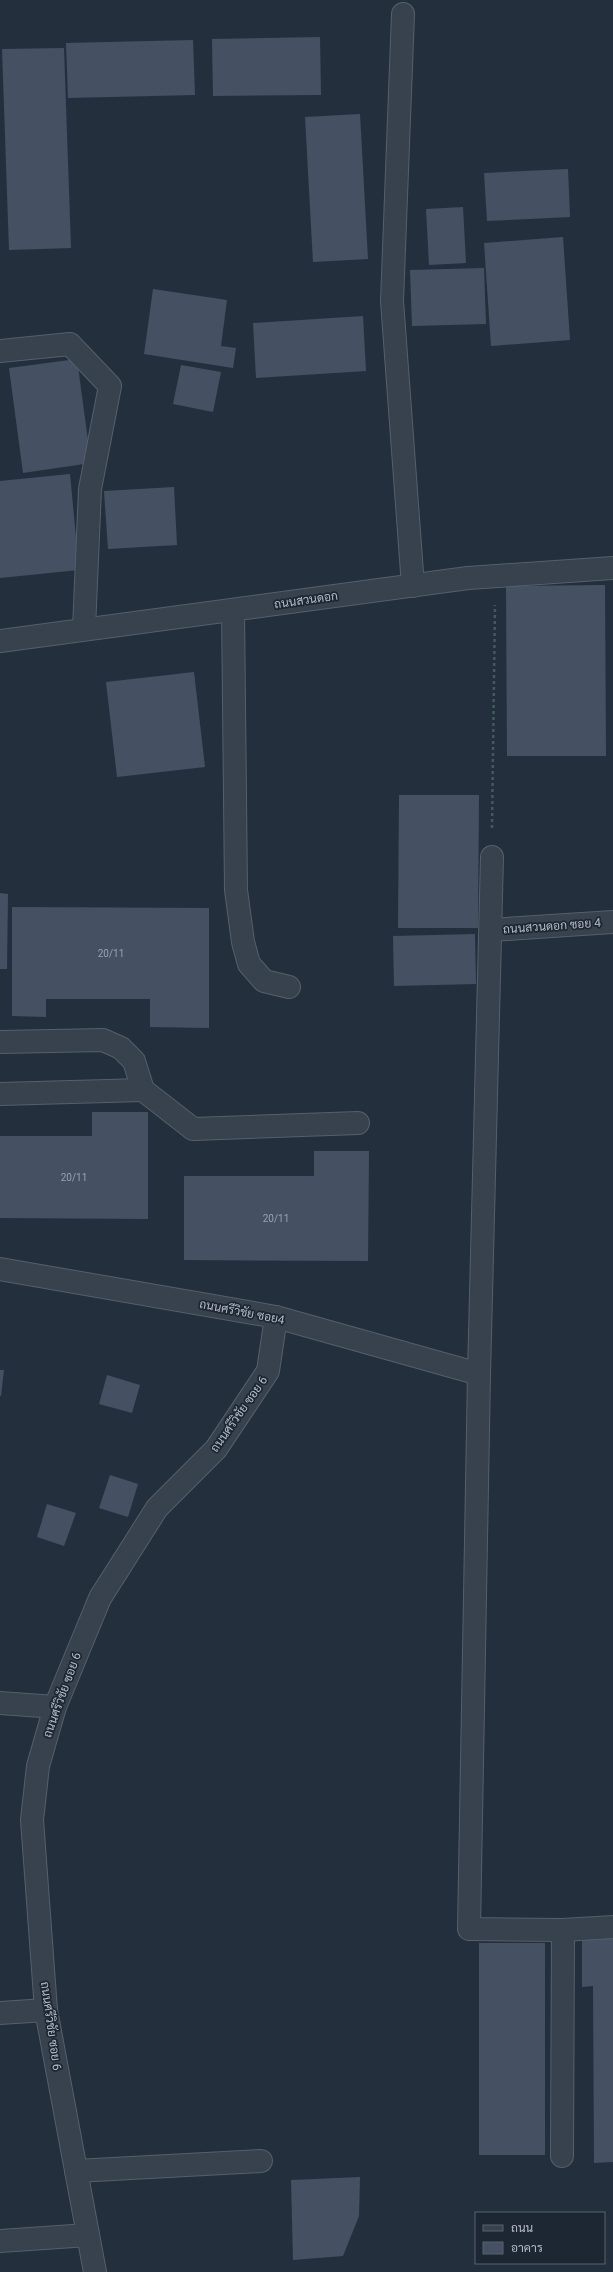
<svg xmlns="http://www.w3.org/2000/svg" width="613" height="2272" font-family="Roboto,Sarabun,sans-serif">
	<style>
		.building { fill: #455162 }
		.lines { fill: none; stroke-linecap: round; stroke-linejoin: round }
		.minor-casing { stroke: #565f6c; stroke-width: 24 }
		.path { stroke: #44595c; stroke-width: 2.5; stroke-dasharray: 3 3; stroke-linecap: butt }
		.minor { stroke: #38414e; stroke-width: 22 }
		.labels { text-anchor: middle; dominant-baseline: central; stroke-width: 3.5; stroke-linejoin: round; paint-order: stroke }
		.number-label { font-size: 10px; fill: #98a1af }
		.street-label { font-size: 12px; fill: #b4bcc9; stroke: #1d2633 }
	</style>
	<rect width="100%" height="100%" fill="#242f3e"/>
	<!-- building -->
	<g class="building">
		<polygon points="320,37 321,95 213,96 212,39"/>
		<polygon points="193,40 195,95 68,98 66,43"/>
		<polygon points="64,48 71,248 9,250 2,49"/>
		<polygon points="360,114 368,259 313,262 305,117"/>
		<polygon points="568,169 570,217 487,221 484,173"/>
		<polygon points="463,207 466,263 429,265 426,209"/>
		<polygon points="563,237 570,340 491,346 484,243"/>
		<polygon points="484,268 486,324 412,326 410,270"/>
		<polygon points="153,289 227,300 221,346 236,348 233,368 144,354"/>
		<polygon points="363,316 366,371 256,378 253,323"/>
		<polygon points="77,359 91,463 23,473 9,368"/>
		<polygon points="181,365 221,372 213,412 173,404"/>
		<polygon points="70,474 79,570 0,578 0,481"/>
		<polygon points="174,487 177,545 108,549 104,491"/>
		<polygon points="605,585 606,756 507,756 506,586"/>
		<polygon points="194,672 205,767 117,777 106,682"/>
		<polygon points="399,795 479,795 478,928 398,928"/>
		<polygon points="0,893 8,894 7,969 0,969"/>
		<polygon points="12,907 209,908 209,1028 150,1027 150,999 46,999 46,1017 12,1016"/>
		<polygon points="475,934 476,984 394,986 393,936"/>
		<polygon points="92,1112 148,1112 148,1219 0,1218 0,1136 92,1136"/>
		<polygon points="314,1151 369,1151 368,1261 184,1260 184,1176 314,1176"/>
		<polygon points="0,1370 4,1370 1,1396 0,1396"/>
		<polygon points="107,1375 140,1385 132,1413 99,1404"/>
		<polygon points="110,1475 138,1484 128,1517 99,1508"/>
		<polygon points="47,1504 76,1513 64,1546 37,1537"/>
		<polygon points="582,1936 613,1936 613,2162 594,2163 593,1986 582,1987"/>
		<rect x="479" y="1943" width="66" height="212"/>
		<polygon points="360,2177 359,2216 343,2256 293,2260 291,2180"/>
	</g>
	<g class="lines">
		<defs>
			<g id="minor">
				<polyline points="403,14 392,301 413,586"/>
				<polyline points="0,351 70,344 110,386 90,489 84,629"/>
				<polyline points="233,610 236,890 243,942 249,964 264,981 289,987"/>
				<polyline points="0,641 468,578 613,568"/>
				<polyline points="492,857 479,1374 469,1929 563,1930 613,1927"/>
				<polyline points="491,930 613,922"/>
				<polyline points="0,1042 103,1040 121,1048 134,1061 143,1090 193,1129 358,1123"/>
				<polyline points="0,1094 143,1090"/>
				<polyline points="0,1269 276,1317 479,1374"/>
				<polyline points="0,1703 55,1707"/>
				<polyline points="0,2013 46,2010"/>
				<polyline points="562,2156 563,1930"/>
				<polyline points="76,2171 261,2161"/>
				<polyline points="0,2241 88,2235"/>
				<polyline points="95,2272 46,2010 32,1820 38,1766 55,1707 100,1598 157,1508 216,1449 268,1371 276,1317"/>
			</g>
		</defs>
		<!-- minor casing -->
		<use href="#minor" class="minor-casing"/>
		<!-- path -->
		<polyline class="path" points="492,828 495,605"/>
		<!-- minor -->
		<use href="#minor" class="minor"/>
	</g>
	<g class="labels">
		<!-- number labels -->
		<g class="number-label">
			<text x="111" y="953">20/11</text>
			<text x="74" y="1177">20/11</text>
			<text x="276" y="1218">20/11</text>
		</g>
		<!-- street labels -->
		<g class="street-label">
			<text transform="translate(306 600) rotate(-8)">ถนนสวนดอก</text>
			<text transform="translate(552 926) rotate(-4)">ถนนสวนดอก ซอย 4</text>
			<text transform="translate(242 1312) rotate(11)">ถนนศรีวิชัย ซอย4</text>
			<text transform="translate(239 1414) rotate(-55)">ถนนศรีวิชัย ซอย 6</text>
			<text transform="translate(62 1695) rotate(-70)">ถนนศรีวิชัย ซอย 6</text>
			<text transform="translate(51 2026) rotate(82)">ถนนศรีวิชัย ซอย 6</text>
		</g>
	</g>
	<!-- legend -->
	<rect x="475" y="2212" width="130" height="52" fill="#1d2633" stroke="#59626f"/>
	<rect x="483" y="2225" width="20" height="6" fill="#38414e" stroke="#59626f"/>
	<text x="511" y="2232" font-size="12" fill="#b4bcc9">ถนน</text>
	<rect x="483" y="2242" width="20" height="12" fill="#455162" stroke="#59626f"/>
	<text x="511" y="2252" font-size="12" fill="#b4bcc9">อาคาร</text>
</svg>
